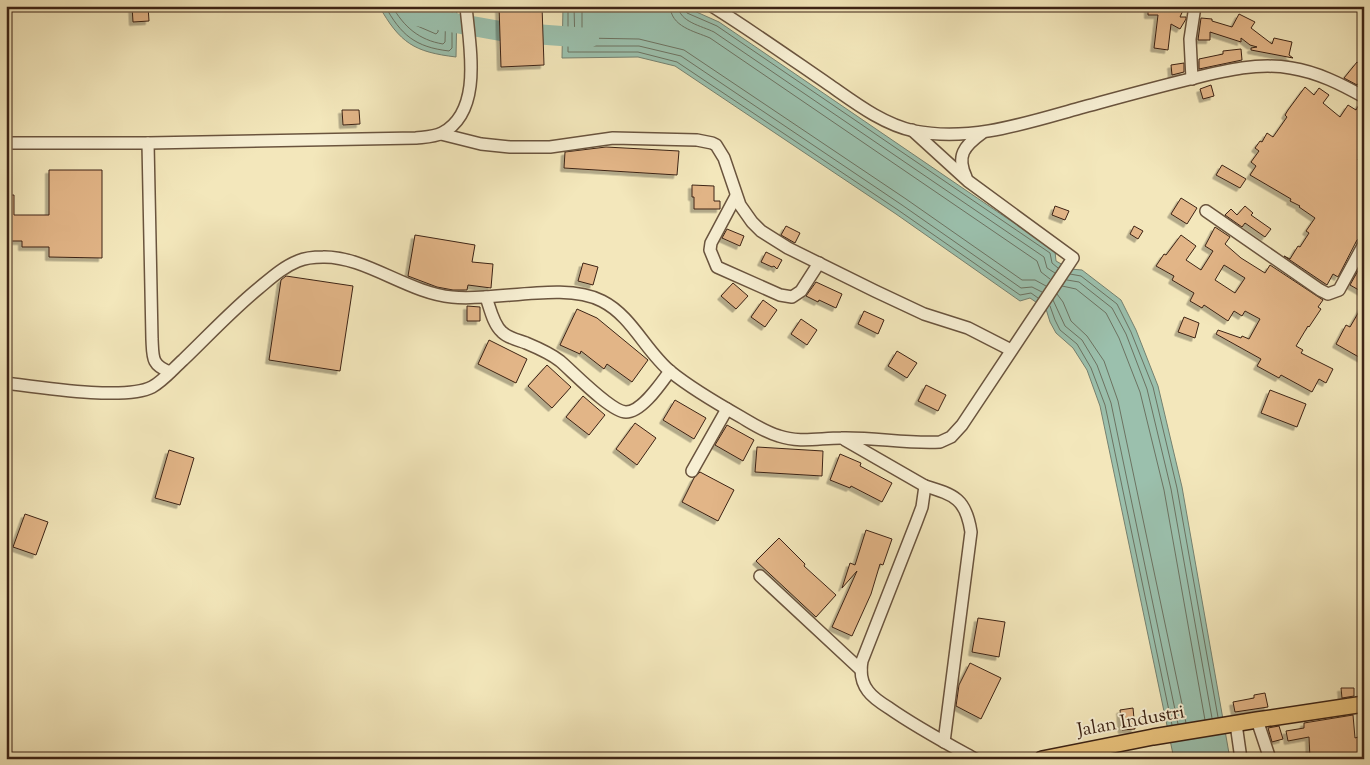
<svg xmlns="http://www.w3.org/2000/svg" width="1370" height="765" font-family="'Sorts Mill Goudy',serif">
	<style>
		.water { fill: #9bc0ad; stroke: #758170 }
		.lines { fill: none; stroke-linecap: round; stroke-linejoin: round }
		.shore { stroke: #6c7261; stroke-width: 1 }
		.river { stroke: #9bc0ad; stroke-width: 20 }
		.building { fill: #e2b587; stroke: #3c2315; fill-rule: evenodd; filter: url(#shadow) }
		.minor-casing { stroke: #6a543e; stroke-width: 14 }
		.major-casing { stroke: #3c2315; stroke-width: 18 }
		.minor { stroke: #f7efd3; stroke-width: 11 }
		.major { stroke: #eac47e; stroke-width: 15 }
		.labels { text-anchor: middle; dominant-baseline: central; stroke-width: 4; stroke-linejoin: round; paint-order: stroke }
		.street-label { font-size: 19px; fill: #3c2315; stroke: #f7efd3 }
	</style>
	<defs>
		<filter id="shadow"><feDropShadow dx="-3.5" dy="3.5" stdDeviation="0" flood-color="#0004"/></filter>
	</defs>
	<rect width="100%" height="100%" fill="#f3e7bb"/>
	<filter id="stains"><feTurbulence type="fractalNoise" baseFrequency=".004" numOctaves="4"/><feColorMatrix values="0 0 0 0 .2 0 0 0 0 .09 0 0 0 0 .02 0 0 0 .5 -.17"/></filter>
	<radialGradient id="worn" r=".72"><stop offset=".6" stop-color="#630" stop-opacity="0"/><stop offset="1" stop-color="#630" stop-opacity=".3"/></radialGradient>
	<!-- water -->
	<g class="water">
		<path d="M379 6H457L456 57C414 52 400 43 379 6Z"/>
		<polygon points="563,6 683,6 719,22 1055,251 1056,261 1070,269 1082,270 1121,300 1136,330 1158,386 1182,487 1230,759 1174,759 1100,406 1087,370 1073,348 1056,333 1050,322 1046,309 1030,298 1020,301 896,214 675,66 638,57 562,58"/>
	</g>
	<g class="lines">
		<!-- shore -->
		<g class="shore">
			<path d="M385 6C401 35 415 47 449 51L452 48V6"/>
			<path d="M392 6C404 27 419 40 443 44L445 42 446 6"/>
			<polyline points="401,6 415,25 436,34 438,32 439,6"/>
			<polyline points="568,6 568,52 638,52 677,62 898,210 1020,295 1031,293 1038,298"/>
			<polyline points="574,6 575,46 639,46 681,56 902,205 1021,288 1032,287 1042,292"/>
			<polyline points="582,6 582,38 639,39 684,50 906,199 1022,280 1035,280 1046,286"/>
			<path d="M670 6C671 27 694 31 710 38L1037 261 1041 272 1050 279"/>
			<path d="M678 6C679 22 702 26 714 32L1044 257 1047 268 1055 273"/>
			<polyline points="684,6 687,13 717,26 1050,253 1052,263 1058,268"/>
			<polyline points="1070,274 1081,276 1117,304 1131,332 1153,387 1177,488 1218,717"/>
			<polyline points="1067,280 1079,282 1112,308 1126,334 1147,389 1171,489 1212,718"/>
			<polyline points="1062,286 1076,289 1106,313 1119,338 1140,392 1164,490 1205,720"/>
			<polyline points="1057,294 1063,302 1071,321 1087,336 1104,361 1118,401 1186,723"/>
			<polyline points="1053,300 1065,326 1082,340 1097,365 1111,403 1178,724"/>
			<polyline points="1050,306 1055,320 1060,330 1077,344 1091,368 1105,405 1172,725"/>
		</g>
		<!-- river -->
		<polyline class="river" points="411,6 416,16 506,32 589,38"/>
	</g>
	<!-- building -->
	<g class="building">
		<polygon points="132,6 148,6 149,21 133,22"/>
		<polygon points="499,6 542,6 544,65 501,67"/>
		<polygon points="1148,6 1185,6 1180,17 1186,17 1186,19 1180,29 1171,24 1168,50 1154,48 1158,15 1148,15"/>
		<polygon points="1239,14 1255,22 1251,28 1272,44 1274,38 1292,42 1289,55 1293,58 1251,50 1251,48 1257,47 1250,45 1241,38 1241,42 1210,32 1210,40 1198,40 1201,18 1212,19 1212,21 1232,27"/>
		<polygon points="1241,49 1242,60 1199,69 1199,59 1223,54 1223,51"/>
		<polygon points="1357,62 1364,67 1364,76 1357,85 1344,78"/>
		<polygon points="1184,63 1184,72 1172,75 1171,65"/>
		<polygon points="1211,85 1214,96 1203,99 1200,89"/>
		<polygon points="1305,87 1314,95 1319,88 1329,95 1323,103 1340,117 1348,105 1356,110 1360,103 1364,104 1364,150 1358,160 1364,164 1364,237 1357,240 1338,277 1333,274 1327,285 1284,256 1290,259 1298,246 1300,247 1309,233 1306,231 1315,218 1299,207 1300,206 1290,201 1291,199 1250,175 1256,166 1251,162 1259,151 1255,148 1260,141 1262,142 1267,133 1273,137 1287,117 1285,115 1288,110"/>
		<polygon points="342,110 359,110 360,124 343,125"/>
		<polygon points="606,147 679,151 677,175 564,168 565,152"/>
		<polygon points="1222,165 1246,179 1240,188 1216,175"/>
		<polygon points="49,170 102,170 102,258 49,257 49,247 22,247 22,241 6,241 6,195 14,195 14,215 49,215"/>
		<polygon points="692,185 714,186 714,201 720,201 720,209 694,209 694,197 692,197"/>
		<polygon points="1181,198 1197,208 1187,224 1171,214"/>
		<polygon points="1055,206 1069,211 1065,220 1052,215"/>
		<polygon points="1245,206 1253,213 1251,215 1271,229 1265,237 1245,223 1242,227 1225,215 1231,209 1237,215"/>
		<polygon points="786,226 800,233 795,243 781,235"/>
		<polygon points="1134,226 1143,231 1138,239 1130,234"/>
		<path d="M1215 227 1230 237 1225 244 1241 258 1265 273 1270 265 1323 300 1318 307 1321 309 1309 327 1308 326 1296 346 1303 350 1301 353 1333 369 1326 383 1319 379 1312 392 1281 375 1279 378 1257 366 1261 359 1216 334 1218 330 1241 338 1242 336 1249 339 1260 319 1245 311 1242 316 1234 311 1228 321 1204 305 1202 308 1190 301 1194 293 1172 280 1174 276 1156 266 1164 254 1166 255 1181 235 1196 246 1186 260 1201 270 1213 251 1205 246ZM1224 265 1245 278 1235 293 1215 280Z"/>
		<polygon points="727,229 744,236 740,246 722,238"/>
		<polygon points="415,235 475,245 472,262 493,264 491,288 468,285 467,290 453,290 437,287 408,276"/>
		<polygon points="766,252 782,260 777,269 774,266 772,267 761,262"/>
		<polygon points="1364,260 1364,293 1350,285"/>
		<polygon points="583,263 598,267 593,285 578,281"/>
		<polygon points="286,276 353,286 340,371 269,360 281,280"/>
		<polygon points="816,282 842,294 836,308 819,300 818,302 806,296"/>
		<polygon points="733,283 748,296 736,309 721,296"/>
		<polygon points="763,300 777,310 765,327 751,317"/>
		<polygon points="1364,303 1364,360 1336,344 1346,325 1350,327"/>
		<polygon points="467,306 480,307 480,321 467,321"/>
		<polygon points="577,309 597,318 648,360 632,382 607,364 604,369 581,351 580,354 560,345"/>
		<polygon points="864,311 884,320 878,334 858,324"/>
		<polygon points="1184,317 1199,323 1195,338 1178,332"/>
		<polygon points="801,319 817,330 807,345 791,334"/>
		<polygon points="489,340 527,359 516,383 478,364"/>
		<polygon points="897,351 917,363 907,378 888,366"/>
		<polygon points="547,365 571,387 552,408 528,386"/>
		<polygon points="926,385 946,395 938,411 918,401"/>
		<polygon points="1270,390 1306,404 1297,427 1261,413"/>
		<polygon points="583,396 605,415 589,435 566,417"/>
		<polygon points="675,400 706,418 694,439 663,420"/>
		<polygon points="635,423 656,438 637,465 616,449"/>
		<polygon points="727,425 754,440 743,461 715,445"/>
		<polygon points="757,447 823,451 822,476 755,472"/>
		<polygon points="169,450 194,458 180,505 155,498"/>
		<polygon points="840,454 861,463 860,466 892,483 882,502 851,486 850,488 830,480"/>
		<polygon points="700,472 734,490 718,521 682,502 694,478"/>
		<polygon points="25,514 48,522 36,555 13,547"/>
		<polygon points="866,530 892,539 883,565 880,564 871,594 852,636 832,627 857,571 842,588 850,563 855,565"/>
		<polygon points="779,538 805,564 804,566 836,595 816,617 756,561"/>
		<polygon points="978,618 1005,622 999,657 972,652"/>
		<polygon points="970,663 1001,678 981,719 956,706 959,685"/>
		<polygon points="1341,688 1354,688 1354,696 1342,698"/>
		<polygon points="1265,693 1268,707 1235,712 1233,702 1254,698 1254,695"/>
		<polygon points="1133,708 1135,729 1122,730 1120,710"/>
		<polygon points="1353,715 1355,738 1364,735 1364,759 1310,759 1309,737 1288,741 1286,731 1304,728 1304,723"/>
		<polygon points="1279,726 1283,739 1272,742 1268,728"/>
	</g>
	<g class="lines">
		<defs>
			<g id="minor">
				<path d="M712 6C752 31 790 58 828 84 854 102 882 124 914 131 971 142 1026 123 1080 108 1117 98 1153 88 1190 79 1223 71 1257 62 1291 68 1317 72 1341 84 1364 97"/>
				<polyline points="1192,79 1190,39 1195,6"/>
				<polyline points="441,134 481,144 510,147 550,147 613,138 697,140 712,143 716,145 724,158 740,205 752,222 761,231 788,248 875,291 924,314 968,328 1011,350"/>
				<path d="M6 143H148L416 138C424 137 434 137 442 133 484 111 469 44 466 6"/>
				<path d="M148 143 152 339C153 357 151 365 170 372"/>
				<path d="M966 177C956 156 964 146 982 133"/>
				<polyline points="736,196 711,243 710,250 717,267 780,295 792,297 801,291 819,263"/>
				<polyline points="1206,211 1320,290 1328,294 1339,290 1364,244"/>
				<path d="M486 297C490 308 493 324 502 332 508 338 518 340 526 343 538 348 550 353 560 361 573 372 611 412 626 412 642 412 661 383 670 371"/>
				<path d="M6 383C38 387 125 401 152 387 163 381 173 369 183 360 208 336 232 310 259 288 271 278 283 267 298 261 305 258 315 257 323 257 365 256 408 293 452 297 496 302 564 281 602 301 632 316 646 352 671 372 692 389 718 404 741 417 753 424 765 432 779 436 799 443 820 438 841 438 874 437 907 444 940 442L951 437 962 425 1073 258 968 181 912 130"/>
				<path d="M845 440 925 486 922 507 916 523 862 661C860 672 861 682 868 691 873 698 881 703 889 708 916 727 946 743 975 759"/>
				<polyline points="692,471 727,409"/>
				<path d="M925 486C955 495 966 499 971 532L944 742"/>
				<polyline points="760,576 861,670"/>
				<polyline points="1257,720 1270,759"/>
				<polyline points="1236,724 1241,759"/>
			</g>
			<polyline id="major" points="1042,759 1153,737 1257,720 1364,704"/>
		</defs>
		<!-- minor casing -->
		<use href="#minor" class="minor-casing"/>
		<!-- major casing -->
		<use href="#major" class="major-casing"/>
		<!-- minor -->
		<use href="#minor" class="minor"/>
		<!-- major -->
		<use href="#major" class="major"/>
	</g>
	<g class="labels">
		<!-- street labels -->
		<g class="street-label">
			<text transform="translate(1131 722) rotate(-10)">Jalan Industri</text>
		</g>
	</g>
	<!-- margin -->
	<rect width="1370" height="765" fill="none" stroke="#f3e7bb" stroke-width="25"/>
	<rect x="8" y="8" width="1355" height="750" fill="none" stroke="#3c2315" stroke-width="2.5"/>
	<rect x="12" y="12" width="1345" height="740" fill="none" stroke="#3c2315"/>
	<rect width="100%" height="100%" filter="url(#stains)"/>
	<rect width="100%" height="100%" fill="url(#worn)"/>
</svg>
